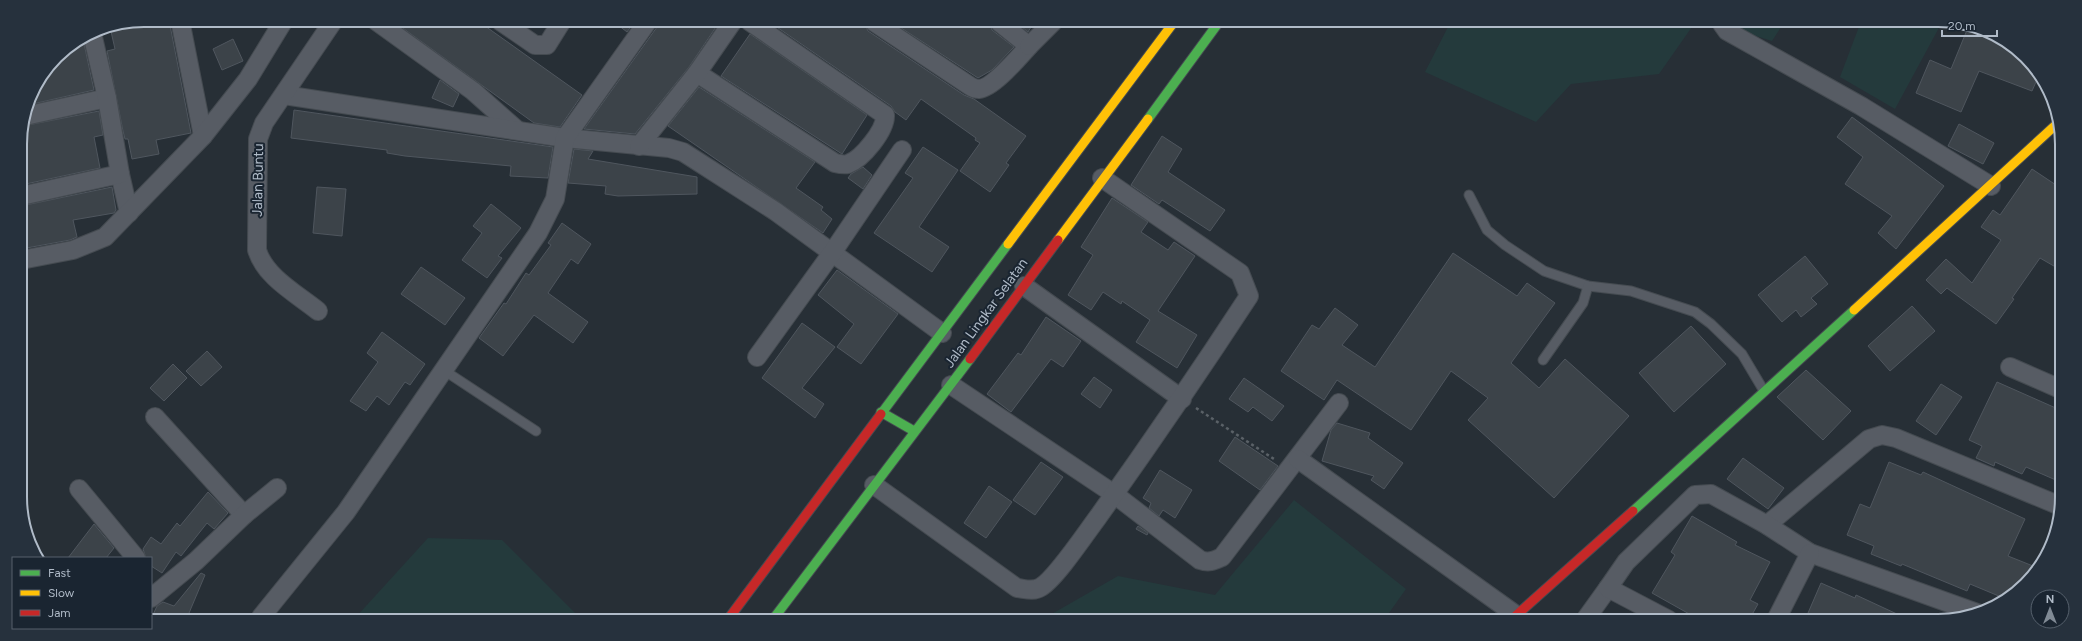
<svg xmlns="http://www.w3.org/2000/svg" width="2082" height="641" font-family="Figtree,sans-serif">
	<style>
		.green { fill: #243a3c }
		.building { fill: #3c4349; stroke: #4f565e }
		.lines { fill: none; stroke-linecap: round; stroke-linejoin: round }
		.lane-casing { stroke: #454b51; stroke-width: 11 }
		.street-casing { stroke: #454b51; stroke-width: 20 }
		.fast-casing { stroke: #454b51; stroke-width: 11 }
		.slow-casing { stroke: #454b51; stroke-width: 11 }
		.jam-casing { stroke: #454b51; stroke-width: 11 }
		.path { stroke: #5a6167; stroke-width: 2.5; stroke-dasharray: 3 3; stroke-linecap: butt }
		.lane { stroke: #575c64; stroke-width: 9 }
		.street { stroke: #575c64; stroke-width: 18 }
		.fast { stroke: #4caf50; stroke-width: 9 }
		.slow { stroke: #ffc107; stroke-width: 9 }
		.jam { stroke: #c62828; stroke-width: 9 }
		.labels { text-anchor: middle; dominant-baseline: central; stroke-width: 4; stroke-linejoin: round; paint-order: stroke }
		.street-label { font-size: 14px; fill: #b0bbc8; stroke: #1a2531 }
		.rim { fill: none; stroke: #b0bbc8; stroke-width: 2 }
	</style>
	<rect width="100%" height="100%" fill="#272f36"/>
	<!-- green -->
	<g class="green">
		<polygon points="1450,23 1694,24 1659,74 1571,84 1536,122 1425,72"/>
		<polygon points="1717,24 1783,24 1772,41"/>
		<polygon points="1860,24 1941,24 1895,109 1840,77"/>
		<polygon points="1294,500 1406,589 1384,620 1043,619 1118,576 1215,595"/>
		<polygon points="428,538 502,540 580,618 356,617"/>
	</g>
	<!-- building -->
	<g class="building">
		<polygon points="147,20 169,20 191,133 156,140 159,154 132,159 128,139 125,139 123,131 107,51 115,49 110,27"/>
		<polygon points="393,21 478,21 582,95 560,127 534,123"/>
		<polygon points="613,21 635,21 627,32"/>
		<polygon points="658,21 720,21 689,67 635,134 584,129 657,27"/>
		<polygon points="768,21 864,22 868,31 964,95 974,99 1026,136 1006,163 1009,165 990,192 960,171 980,143 975,140 976,138 921,99 906,120 895,112 891,106"/>
		<polygon points="892,22 989,22 992,30 1014,47 992,70 978,78"/>
		<polygon points="1016,22 1034,22 1028,32"/>
		<polygon points="1967,30 2002,43 2026,57 2039,75 2032,91 1979,71 1961,112 1916,93 1930,60 1951,69"/>
		<polygon points="750,34 867,115 842,154 721,76"/>
		<polygon points="83,39 94,90 28,105 30,97 57,56"/>
		<polygon points="233,39 243,61 222,70 213,49"/>
		<polygon points="440,80 459,94 453,107 432,98"/>
		<polygon points="699,87 815,162 796,188 823,207 821,210 832,219 823,233 668,126"/>
		<polygon points="294,110 553,147 548,178 510,176 511,166 405,156 387,153 387,150 291,138"/>
		<polygon points="99,111 103,135 94,137 100,168 21,185 20,136 23,126"/>
		<polygon points="1852,117 1944,186 1896,249 1878,233 1892,216 1845,184 1863,157 1837,137"/>
		<polygon points="1959,124 1994,143 1983,164 1948,146"/>
		<polygon points="1162,136 1182,149 1168,172 1225,210 1210,231 1162,200 1159,204 1131,185"/>
		<polygon points="923,147 958,170 919,227 949,247 932,272 874,233 913,178 905,173"/>
		<polygon points="574,149 593,151 588,159 697,177 697,194 618,196 605,194 606,186 568,183"/>
		<polygon points="863,167 872,175 863,189 848,178 851,174"/>
		<polygon points="2032,169 2059,187 2059,269 2040,258 2012,298 2014,299 1996,324 1947,288 1941,294 1926,280 1946,259 1972,283 2001,240 1981,227 1993,210 2000,215"/>
		<polygon points="112,187 116,210 114,213 73,220 77,237 70,240 21,249 21,206"/>
		<polygon points="317,187 346,189 342,236 313,233"/>
		<polygon points="1112,198 1148,222 1141,232 1168,250 1174,242 1195,256 1158,311 1197,335 1177,368 1136,342 1150,320 1122,301 1121,304 1103,292 1091,310 1068,295 1093,255 1081,247"/>
		<polygon points="491,204 521,228 498,256 502,258 487,278 462,260 482,233 473,226"/>
		<polygon points="562,223 591,244 578,264 571,259 548,293 588,322 573,343 534,315 503,356 479,338 504,303 506,304 526,273 529,275 551,245 548,243"/>
		<polygon points="1453,253 1517,296 1527,283 1555,303 1511,363 1539,388 1565,359 1629,416 1554,498 1468,420 1488,398 1451,371 1411,430 1337,380 1324,400 1281,371 1312,325 1319,329 1335,308 1358,325 1342,345 1375,367"/>
		<polygon points="1805,256 1828,284 1811,298 1817,304 1801,317 1796,310 1782,322 1758,295"/>
		<polygon points="421,267 465,298 445,325 401,294"/>
		<polygon points="837,270 898,314 861,364 837,347 854,324 818,295"/>
		<polygon points="1912,306 1935,331 1890,371 1868,346"/>
		<polygon points="1046,317 1081,341 1063,367 1051,359 1011,412 987,394 1018,353 1021,355"/>
		<polygon points="802,323 835,347 802,388 824,404 815,418 762,378"/>
		<polygon points="1691,326 1726,364 1674,412 1639,373"/>
		<polygon points="382,332 425,364 410,385 405,382 389,405 377,396 366,411 350,401 378,362 367,353"/>
		<polygon points="207,351 222,367 201,386 186,371"/>
		<polygon points="173,364 187,378 164,401 150,388"/>
		<polygon points="1806,370 1851,411 1823,440 1777,397"/>
		<polygon points="1094,377 1112,390 1100,408 1081,394"/>
		<polygon points="1244,378 1284,406 1272,421 1253,407 1248,412 1229,399"/>
		<polygon points="1997,382 2058,409 2058,481 2026,467 2022,474 1995,462 1994,466 1976,458 1982,446 1969,440"/>
		<polygon points="1941,384 1962,397 1936,435 1916,421"/>
		<polygon points="1337,423 1370,433 1368,438 1403,463 1384,489 1371,480 1374,476 1322,461 1331,430"/>
		<polygon points="1235,437 1278,466 1260,490 1219,461"/>
		<polygon points="1743,458 1784,488 1768,509 1727,479"/>
		<polygon points="1041,462 1063,477 1035,515 1013,500"/>
		<polygon points="1889,462 1921,475 1923,472 2025,519 2008,556 2038,568 2014,595 2006,599 1970,584 1967,591 1902,564 1901,566 1871,554 1874,546 1847,535 1860,504 1870,508"/>
		<polygon points="1160,470 1192,490 1175,518 1163,510 1159,516 1149,508 1151,503 1143,498"/>
		<polygon points="989,486 1012,502 986,538 964,523"/>
		<polygon points="208,492 228,513 214,529 207,523 181,556 176,552 162,573 151,566 151,558 146,558 143,549 151,537 161,544 177,523 180,526"/>
		<polygon points="1692,516 1737,542 1735,545 1770,562 1750,600 1758,604 1749,620 1700,620 1652,593 1675,555 1671,552"/>
		<polygon points="94,524 114,548 106,558 68,558"/>
		<polygon points="1138,526 1148,533 1147,535 1136,529"/>
		<polygon points="201,573 205,575 189,613 199,617 152,617 157,606 163,602 174,606"/>
		<polygon points="1821,583 1855,598 1856,595 1912,621 1805,620"/>
	</g>
	<g class="lines">
		<defs>
			<g id="lane">
				<polyline points="1469,195 1487,230 1505,245 1544,271 1588,286 1631,291 1695,312 1711,324 1742,354 1764,391"/>
				<polyline points="1543,360 1583,303 1588,286"/>
				<polyline points="445,371 536,431"/>
			</g>
			<g id="street">
				<polyline points="180,20 203,136"/>
				<polyline points="376,21 473,91 517,130"/>
				<polyline points="500,21 535,45 547,45 562,21"/>
				<path d="M874 22 970 86C973 88 976 89 979 89 993 88 1019 57 1029 46L999 22"/>
				<polyline points="1722,24 1727,31 1861,106 1991,186"/>
				<polyline points="1029,46 1053,22"/>
				<path d="M697 73 835 163C839 164 844 165 848 164 862 159 886 130 885 115L749 21"/>
				<polyline points="284,95 565,138 669,148 683,152 775,211 942,333"/>
				<polyline points="25,116 107,98"/>
				<polyline points="639,146 697,73 733,21"/>
				<polyline points="120,174 129,213"/>
				<polyline points="21,196 120,174 107,98 92,33"/>
				<polyline points="21,260 73,250 105,237 203,136 248,79 284,20"/>
				<polyline points="1024,286 1182,399"/>
				<path d="M318 311C297 294 265 277 257 250L258 139 264 123 334 20"/>
				<polyline points="757,357 832,253 902,150"/>
				<polyline points="2010,367 2058,388"/>
				<path d="M951 385 1114 494 1200 560C1209 563 1213 561 1222 557L1339 403"/>
				<polyline points="155,417 244,515"/>
				<polyline points="1298,459 1516,615"/>
				<path d="M874 485 1017 588C1026 589 1033 592 1041 587 1056 578 1086 533 1098 517 1150 444 1200 371 1249 296L1240 273 1102 178"/>
				<polyline points="79,489 136,558"/>
				<polyline points="1767,525 1869,439 1882,435 1896,438 2058,505"/>
				<polyline points="151,598 196,561 244,515 277,488"/>
				<polyline points="261,617 346,512 538,233 555,199 565,138 648,21"/>
				<polyline points="1585,620 1608,588"/>
				<polyline points="1669,620 1608,588 1626,562 1695,495 1711,494 1767,525 1810,553 1977,613"/>
				<polyline points="1776,620 1810,553"/>
			</g>
			<g id="fast">
				<polyline points="1148,119 1219,22"/>
				<polyline points="881,412 914,431"/>
				<polyline points="881,414 1008,244"/>
				<polyline points="1633,511 1854,310"/>
				<polyline points="774,618 970,359"/>
			</g>
			<g id="slow">
				<polyline points="1058,240 1148,119"/>
				<polyline points="1008,244 1174,22"/>
				<polyline points="1854,310 2060,121"/>
			</g>
			<g id="jam">
				<polyline points="970,359 1058,240"/>
				<polyline points="729,618 881,414"/>
				<polyline points="1511,620 1633,511"/>
			</g>
		</defs>
		<!-- lane casing -->
		<use href="#lane" class="lane-casing"/>
		<!-- street casing -->
		<use href="#street" class="street-casing"/>
		<!-- fast casing -->
		<use href="#fast" class="fast-casing"/>
		<!-- slow casing -->
		<use href="#slow" class="slow-casing"/>
		<!-- jam casing -->
		<use href="#jam" class="jam-casing"/>
		<!-- path -->
		<polyline class="path" points="1196,408 1274,459"/>
		<!-- lane -->
		<use href="#lane" class="lane"/>
		<!-- street -->
		<use href="#street" class="street"/>
		<!-- fast -->
		<use href="#fast" class="fast"/>
		<!-- slow -->
		<use href="#slow" class="slow"/>
		<!-- jam -->
		<use href="#jam" class="jam"/>
	</g>
	<g class="labels">
		<!-- street labels -->
		<g class="street-label">
			<text transform="translate(258 180) rotate(-89)">Jalan Buntu</text>
			<text transform="translate(986 313) rotate(-54)">Jalan Lingkar Selatan</text>
		</g>
	</g>
	<!-- crop -->
	<path d="M0 0H2082V641H0ZM144 27H1938A117 117 0 0 1 2055 144V497A117 117 0 0 1 1938 614H144A117 117 0 0 1 27 497V144A117 117 0 0 1 144 27Z" fill="#26313d" fill-rule="evenodd"/>
	<path class="rim" d="M144 27H1938A117 117 0 0 1 2055 144V497A117 117 0 0 1 1938 614H144A117 117 0 0 1 27 497V144A117 117 0 0 1 144 27Z"/>
	<!-- legend -->
	<rect x="12" y="557" width="140" height="72" fill="#1a2531" stroke="#56616d"/>
	<rect x="20" y="570" width="20" height="6" fill="#4caf50" stroke="#56616d"/>
	<text x="48" y="577" font-size="12" fill="#b0bbc8">Fast</text>
	<rect x="20" y="590" width="20" height="6" fill="#ffc107" stroke="#56616d"/>
	<text x="48" y="597" font-size="12" fill="#b0bbc8">Slow</text>
	<rect x="20" y="610" width="20" height="6" fill="#c62828" stroke="#56616d"/>
	<text x="48" y="617" font-size="12" fill="#b0bbc8">Jam</text>
	<!-- north arrow -->
	<g transform="translate(2050 609)"><circle r="19" fill="#1a2531" stroke="#56616d"/>
	<path d="M0-3L7 15L0 10L-7 15Z" fill="#808a95"/>
	<text y="-6" font-size="11" font-weight="bold" text-anchor="middle" fill="#b0bbc8">N</text>
	</g>
	<!-- scale -->
	<path d="M1942 30v6h55v-6" fill="none" stroke="#b0bbc8" stroke-width="2"/>
	<text x="1948" y="30" font-size="12" fill="#b0bbc8" stroke="#1a2531" stroke-width="3" paint-order="stroke">20 m</text>
</svg>
